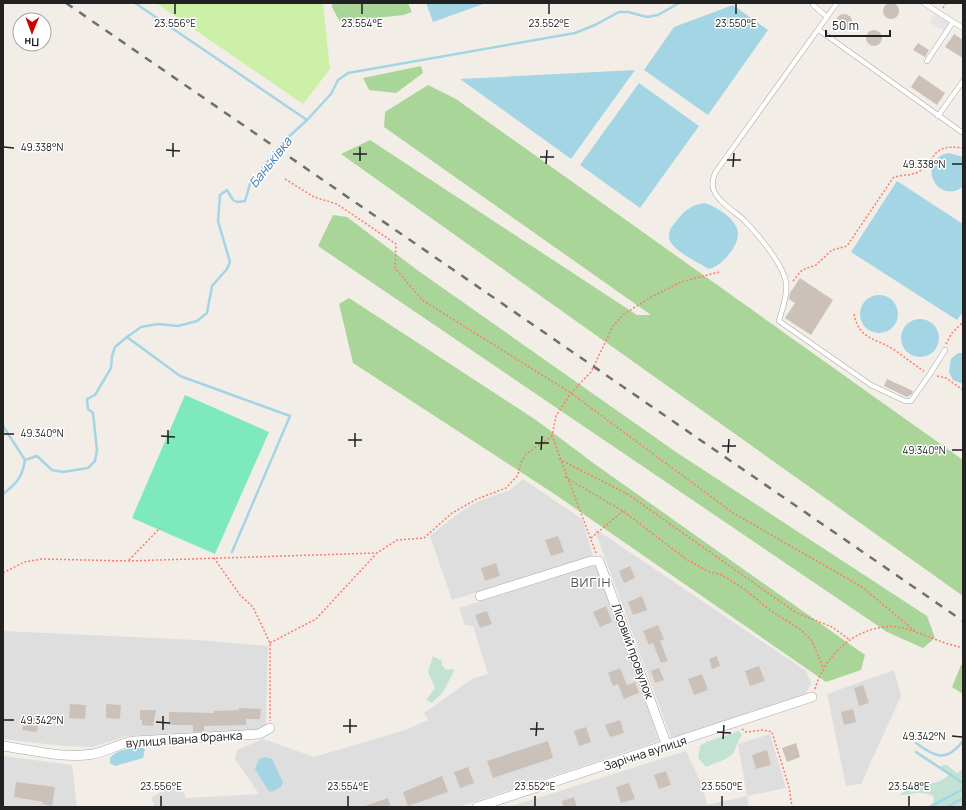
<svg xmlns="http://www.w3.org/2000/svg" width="966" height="810" font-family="Manrope,sans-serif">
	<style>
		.residential { fill: #dfdede }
		.grass { fill: #ccf0a8 }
		.forest { fill: #aad598 }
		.wetland { fill: #c2e2d3 }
		.pitch { fill: #7ee8bf }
		.parking { fill: #e5e5e5 }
		.water { fill: #a3d5e4 }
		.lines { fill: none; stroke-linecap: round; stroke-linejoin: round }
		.stream { stroke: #a3d5e4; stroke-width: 2.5 }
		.building { fill: #cbc1b9 }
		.service-casing { stroke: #a8a8a8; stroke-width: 5.5 }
		.minor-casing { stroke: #a8a8a8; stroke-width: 10 }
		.path { stroke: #ff7a6b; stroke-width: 1.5; stroke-dasharray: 2 2; stroke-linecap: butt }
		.service { stroke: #fff; stroke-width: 4.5 }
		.minor { stroke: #fff; stroke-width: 9 }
		.rail { stroke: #6f6f6f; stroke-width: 2.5; stroke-dasharray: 8 8; stroke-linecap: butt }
		.ticks { fill: none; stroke: #212121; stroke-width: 1.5 }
		.labels { text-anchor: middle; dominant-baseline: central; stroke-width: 3; stroke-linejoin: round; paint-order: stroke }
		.street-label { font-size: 12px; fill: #212121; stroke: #fff }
		.water-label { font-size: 13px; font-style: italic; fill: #407ab3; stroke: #fff }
		.neighbourhood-label { font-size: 13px; letter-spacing: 1px; fill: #545454; stroke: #fff }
		.ticks-label { font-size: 10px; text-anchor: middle; fill: #212121; stroke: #fff; stroke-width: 3; stroke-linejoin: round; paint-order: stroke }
	</style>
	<rect width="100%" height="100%" fill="#f2eee7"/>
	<!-- residential -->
	<g class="residential">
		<polygon points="523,479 582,519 593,556 452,600 430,536 456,515 479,501 510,490"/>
		<polygon points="594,528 806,671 811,683 806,694 671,738"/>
		<polygon points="595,565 600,569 659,741 458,807 155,807 151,798 178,781 186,798 259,794 235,759 237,750 263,739 314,757 405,730 428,720 424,713 472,679 488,674 473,626 465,625 459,608"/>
		<polygon points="3,631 198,640 268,646 266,726 258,731 127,736 92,747 64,746 3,739"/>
		<polygon points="894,670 901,696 861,784 846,786 827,694"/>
		<polygon points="770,734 786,788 747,796 749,807 509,807 686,751 702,785 707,805 747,796 738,744"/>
		<polygon points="3,756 72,765 77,807 3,807"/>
	</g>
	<!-- grass -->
	<polygon class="grass" points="156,3 323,3 330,69 303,104"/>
	<!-- forest -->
	<g class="forest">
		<polygon points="332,3 408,3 412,12 404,15 340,22 332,7"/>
		<polygon points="421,66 423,73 396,93 369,90 363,78"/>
		<polygon points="428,85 456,99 963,460 963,596 341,154 370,140 637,315 651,315 384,127 385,112"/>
		<polygon points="333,215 347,217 420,272 676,452 927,616 935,638 923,648 887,632 318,246"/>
		<polygon points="349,298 536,420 596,465 865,655 861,670 826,682 553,493 353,363 339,304"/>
		<polygon points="963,664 963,694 952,687 961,665"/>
	</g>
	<!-- wetland -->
	<g class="wetland">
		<polygon points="433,656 442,661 442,665 446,670 453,669 454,671 443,692 432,703 426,700 435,688 428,672"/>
		<path d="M739 731 742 735C737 741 737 746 734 752 728 760 714 763 706 767L698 758 700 746 706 742Z"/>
		<path d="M944 765H947L957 773 963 769V807H926L932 804 934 800 933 796C917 789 912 796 900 795 913 780 932 790 949 775L939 767Z"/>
	</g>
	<!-- pitch -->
	<polygon class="pitch" points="185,395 269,432 215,554 132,518"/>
	<!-- parking -->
	<polygon class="parking" points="936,11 953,22 946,32 929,22"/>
	<!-- water -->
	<g class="water">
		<polygon points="426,3 486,3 433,22"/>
		<polygon points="733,5 768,30 708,115 644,70 674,27"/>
		<polygon points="635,70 571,159 460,79"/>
		<polygon points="639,83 699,126 640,208 580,165"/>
		<path d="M949 153 963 157V187C935 206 916 159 949 153Z"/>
		<polygon points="897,181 963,224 963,312 957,320 851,252"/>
		<path d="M704 203C715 205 737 220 738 232 739 246 722 266 709 269 699 263 667 248 669 236 669 229 674 224 678 219 685 210 692 205 704 203Z"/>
		<circle cx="879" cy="314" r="19"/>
		<circle cx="920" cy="338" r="19"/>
		<polygon points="958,353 963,353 963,384 953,380 949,372 951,359"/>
		<path d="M140 747 145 749 143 758 115 766 110 763V758C117 749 130 749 140 747Z"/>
		<polygon points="265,757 272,759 283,782 281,787 271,792 268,790 255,769 259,759"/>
	</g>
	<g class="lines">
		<!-- stream -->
		<g class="stream">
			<polyline points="135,3 307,120"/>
			<polyline points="127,337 180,376 290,416 232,552"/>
			<polyline points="3,426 25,460"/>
			<path d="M3 494C17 483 22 478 25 460L37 456 52 470 63 472 88 468 95 461 97 450 93 413 88 409 87 399 95 395 111 368 112 356 115 347 127 337 141 327 158 324 178 326 197 321 207 313 212 286 227 269 230 262 218 221 220 195 227 190 233 200 237 202 245 201 250 184 282 143 307 120 331 94 338 80 348 73 575 33 595 25 619 12H628L647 17 658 15 679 3"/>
			<path d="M916 743C935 757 946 763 963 741"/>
			<polyline points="916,752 963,783"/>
			<polyline points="930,807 963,789"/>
			<polyline points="947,807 963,798"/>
		</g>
	</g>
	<!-- building -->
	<g class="building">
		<circle cx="891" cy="11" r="8"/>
		<circle cx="844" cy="22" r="8"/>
		<circle cx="874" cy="38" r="8"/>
		<polygon points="954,34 963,40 963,58 945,47"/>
		<polygon points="918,43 929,50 925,57 913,50"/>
		<polygon points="919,75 945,93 937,105 911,87"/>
		<polygon points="800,278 833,300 811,335 785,318 795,303 789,299 790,293"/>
		<polygon points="887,379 913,391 912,394 907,397 884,386"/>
		<polygon points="558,536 564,552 551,556 545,540"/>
		<polygon points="496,563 500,576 485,581 481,568"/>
		<polygon points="630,566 635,578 624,583 619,571"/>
		<polygon points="642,596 647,610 633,615 628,602"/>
		<polygon points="606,606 612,622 600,627 593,612"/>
		<polygon points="487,611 492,624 480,628 475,615"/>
		<polygon points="658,625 664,639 660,641 668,661 661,663 653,643 649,645 643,631"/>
		<polygon points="717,656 720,666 712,669 709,659"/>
		<polygon points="759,666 765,681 750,686 745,671"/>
		<polygon points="620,668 627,685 635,682 639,693 624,699 618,684 613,686 608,673"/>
		<polygon points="659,668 664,680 655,683 651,671"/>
		<polygon points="702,674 708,690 694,695 688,679"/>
		<polygon points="863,685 869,703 859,706 854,688"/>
		<polygon points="70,704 86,705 85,719 69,718"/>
		<polygon points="106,704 121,705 120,719 106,718"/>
		<polygon points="239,708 261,709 260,719 246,719 246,725 204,726 204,731 193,732 193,725 169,725 169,712 214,713 214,711 239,710"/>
		<polygon points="853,709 856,722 844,725 841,712"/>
		<polygon points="140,710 156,710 153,726 142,725 142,720 140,720"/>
		<polygon points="25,715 39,718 37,732 22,730"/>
		<polygon points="620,720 624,733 610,737 605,725"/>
		<polygon points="586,727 591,742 579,746 574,731"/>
		<polygon points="548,741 553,758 493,778 487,761"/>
		<polygon points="796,743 800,757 787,762 782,748"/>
		<polygon points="767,750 771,765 756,769 752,755"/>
		<polygon points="468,767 474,783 460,788 454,772"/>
		<polygon points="666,771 671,785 659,789 654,775"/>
		<polygon points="442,776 448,792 408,806 403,792"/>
		<polygon points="16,782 55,787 52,806 42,804 43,802 38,801 14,797"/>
		<polygon points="629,783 635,799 621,803 616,787"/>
		<polygon points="574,797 577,807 564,807 562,801"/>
		<polygon points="388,798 391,807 365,807 365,806"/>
	</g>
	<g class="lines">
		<defs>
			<g id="service">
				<path d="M837 3 715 173C713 178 712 183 713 188 717 202 736 212 745 221 758 235 782 263 786 282 788 295 782 309 779 321L871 385 905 401H911L930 374 945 350"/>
				<polyline points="924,3 953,22"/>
				<polyline points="813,5 827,17"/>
				<polyline points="819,30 963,133"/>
				<polyline points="927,61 953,22 963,28"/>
				<polyline points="938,116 963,81"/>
			</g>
			<g id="minor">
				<polyline points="480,596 591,561 599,561 667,746"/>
				<path d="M3 746C32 750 64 759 93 754 108 751 120 743 135 741L259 734 270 728"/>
				<polyline points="477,807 812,697"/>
			</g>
		</defs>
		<!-- service casing -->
		<use href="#service" class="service-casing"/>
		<!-- minor casing -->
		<use href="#minor" class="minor-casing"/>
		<!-- path -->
		<g class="path">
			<polyline points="943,8 946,3"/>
			<polyline points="285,179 314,197 337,204 396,244 395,268 422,300 571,393 733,513 862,587 916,632 945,643 963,648"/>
			<path d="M793 281 802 270 816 265 832 250 847 246 893 178C901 174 910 176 918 172 938 163 927 143 963 148"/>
			<path d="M854 314C859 341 878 338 896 351 906 358 914 365 924 371"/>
			<polyline points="946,344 952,333 963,322"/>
			<polyline points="937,376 946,378 963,390"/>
			<polyline points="559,459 629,495 795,612 832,627 850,640"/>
			<polyline points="565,477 623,511 686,559 707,571 722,575 744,589 770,610 801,630 812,641 823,668"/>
			<polyline points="591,538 623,511"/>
			<polyline points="596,553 552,436 556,416 571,393 591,372 613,326 624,314 653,296 681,282 719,272"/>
			<polyline points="214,558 240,595 253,607 270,643 270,721"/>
			<polyline points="129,560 160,528"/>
			<polyline points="3,573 24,562 42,559 128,561 377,553 397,540 424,538 452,513 477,499 506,488 518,475 521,462 526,454 552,436"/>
			<polyline points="270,643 316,619 376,554"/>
			<path d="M815 689C824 658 850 631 884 627 895 625 905 629 915 631"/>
			<polyline points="742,729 746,732 763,730 772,732 789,787 792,807"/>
		</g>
		<!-- service -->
		<use href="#service" class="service"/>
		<!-- minor -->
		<use href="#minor" class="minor"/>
		<!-- rail -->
		<polyline class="rail" points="66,3 963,621"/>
	</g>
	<!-- ticks -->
	<path class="ticks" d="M175 14V4M362 14V4M549 14V4M736 14V4M4 147 14 148M166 150 180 151M353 154H367M173 157V143M540 157H554M727 160H741M360 161V147M546 164 547 150M952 164H962M733 167 734 153M4 434H14M161 436 175 437M348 440H362M535 443H549M168 444V430M722 446H736M355 447V433M541 450 542 436M952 450H962M728 453 729 439M4 720H14M156 722 170 723M343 726H357M530 729H544M163 730V716M717 732 731 733M350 733V719M536 736 537 722M952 736 962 737M723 739 724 725M161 806V796M348 806V796M535 806V796M722 806V796M909 806V796"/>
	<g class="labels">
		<!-- street labels -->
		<g class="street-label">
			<text transform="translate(633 651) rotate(70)">Лісовий провулок</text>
			<text transform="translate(184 739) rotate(-4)">вулиця Івана Франка</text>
			<text transform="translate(645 753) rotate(-18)">Зарічна вулиця</text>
		</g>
		<!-- water labels -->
		<g class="water-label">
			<text transform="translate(270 162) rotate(-52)">Баньківка</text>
		</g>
		<!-- neighbourhood labels -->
		<g class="neighbourhood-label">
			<text x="591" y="582">ВИГІН</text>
		</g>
	</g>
	<g class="ticks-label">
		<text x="175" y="27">23.556°E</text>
		<text x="362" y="27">23.554°E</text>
		<text x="549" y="27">23.552°E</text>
		<text x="736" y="27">23.550°E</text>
		<text x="42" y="151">49.338°N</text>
		<text x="924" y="168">49.338°N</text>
		<text x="42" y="437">49.340°N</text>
		<text x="924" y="454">49.340°N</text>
		<text x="42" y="724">49.342°N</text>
		<text x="924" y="740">49.342°N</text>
		<text x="161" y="790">23.556°E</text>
		<text x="348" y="790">23.554°E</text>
		<text x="535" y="790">23.552°E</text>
		<text x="722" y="790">23.550°E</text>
		<text x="909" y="790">23.548°E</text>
	</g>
	<!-- border -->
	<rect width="966" height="810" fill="none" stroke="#212121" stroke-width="8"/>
	<!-- north arrow -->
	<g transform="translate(32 32) rotate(181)"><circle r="19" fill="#ffffff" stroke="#a6a6a6"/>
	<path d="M0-3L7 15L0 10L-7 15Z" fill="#d20000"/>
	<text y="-6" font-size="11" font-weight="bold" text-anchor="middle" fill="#212121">Пн</text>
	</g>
	<!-- scale -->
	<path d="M826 30v6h64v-6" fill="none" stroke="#212121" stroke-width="2"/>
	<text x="832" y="30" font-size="12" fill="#212121" stroke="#ffffff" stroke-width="3" paint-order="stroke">50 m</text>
</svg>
